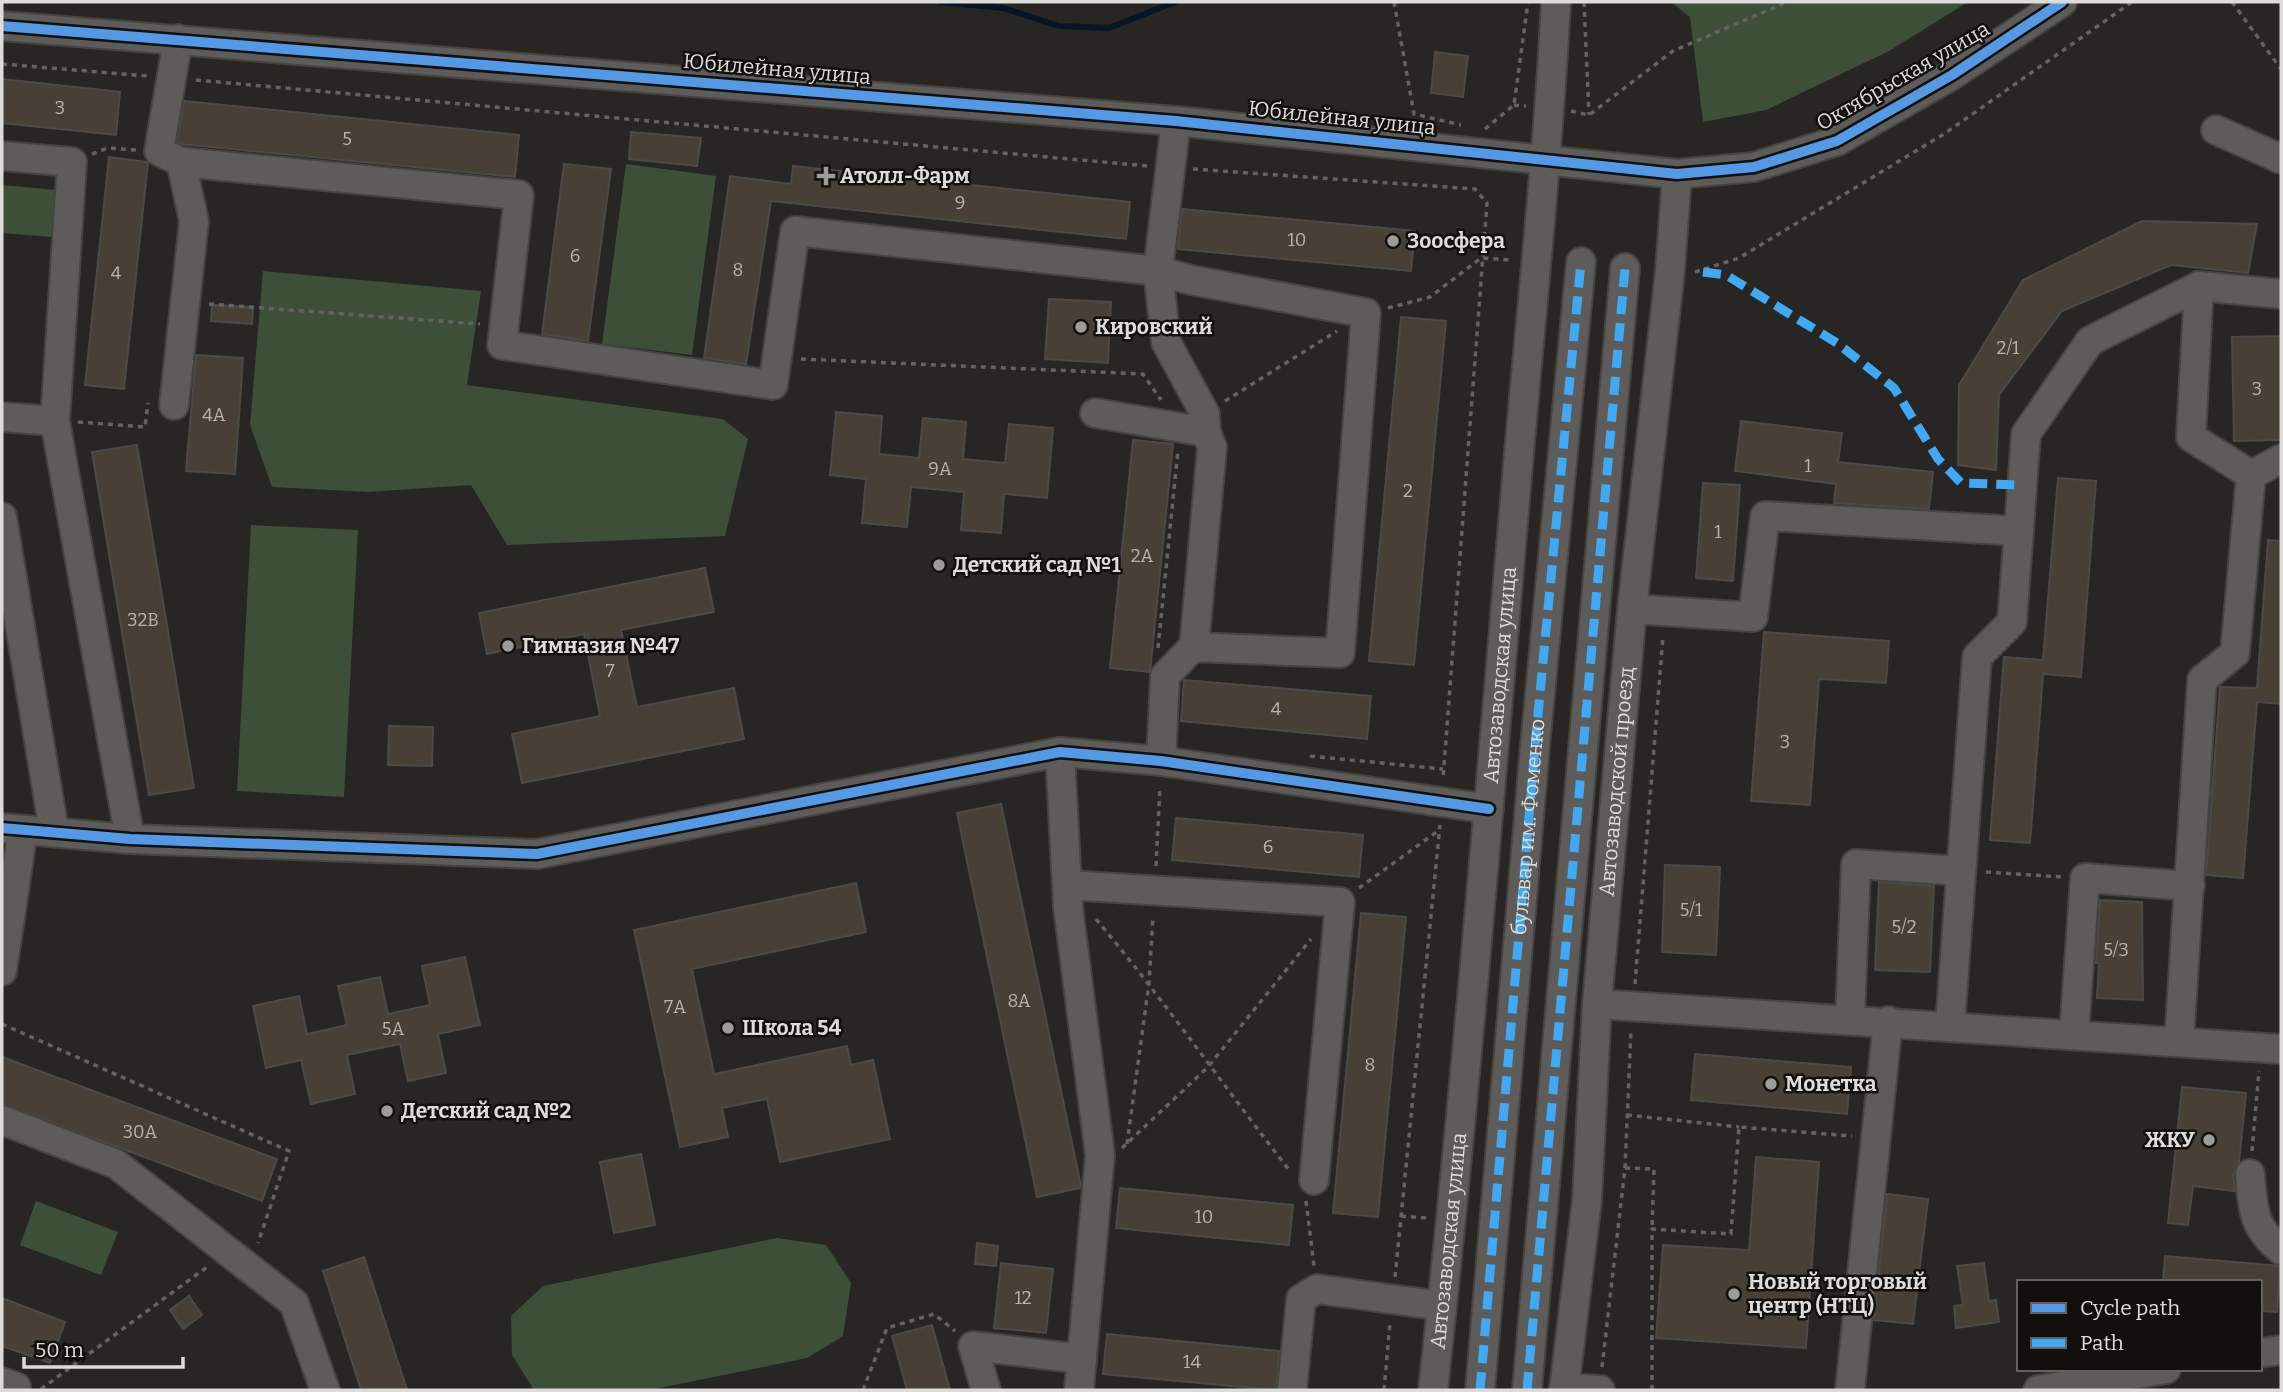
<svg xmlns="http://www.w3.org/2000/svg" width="2283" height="1392" font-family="Bitter,serif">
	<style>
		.green { fill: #3c5037 }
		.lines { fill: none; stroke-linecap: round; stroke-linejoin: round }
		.stream { stroke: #041629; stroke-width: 6 }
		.building { fill: #494035; stroke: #4c4a48; stroke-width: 2 }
		.minor-casing { stroke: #454441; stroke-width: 32 }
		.path { stroke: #646361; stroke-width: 3.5; stroke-dasharray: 5 5; stroke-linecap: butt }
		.minor { stroke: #5d5c59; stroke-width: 28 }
		.quiet { stroke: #3fa9f5; stroke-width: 9; stroke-dasharray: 18 9; stroke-linecap: butt }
		.cycleway-casing { stroke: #11100d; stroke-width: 15 }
		.cycleway { stroke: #5399e6; stroke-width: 10 }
		.poi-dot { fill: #9d9c99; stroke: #11100d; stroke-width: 2.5 }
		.labels { text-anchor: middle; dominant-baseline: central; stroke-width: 5; stroke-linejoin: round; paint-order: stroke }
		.number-label { font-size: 18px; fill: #b8b5af }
		.street-label { font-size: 21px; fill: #dddcd8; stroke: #11100d }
		.poi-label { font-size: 21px; font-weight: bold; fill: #dddcd8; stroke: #11100d; text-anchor: start }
	</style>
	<rect width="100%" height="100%" fill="#272623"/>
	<!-- green -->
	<g class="green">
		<polygon points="1671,2 1968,2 1889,51 1766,110 1703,122 1690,17"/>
		<polygon points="626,164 716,176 692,355 602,344"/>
		<polygon points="2,185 56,190 51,237 2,233"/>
		<polygon points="263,271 481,291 467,385 723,419 748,439 725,536 507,545 471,485 368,492 272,487 250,425"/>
		<polygon points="251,525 358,530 344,797 237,791"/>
		<polygon points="36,1201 118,1232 101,1275 20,1245"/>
		<polygon points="777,1238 826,1245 851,1283 843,1336 807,1358 650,1390 534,1390 512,1355 511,1316 543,1286"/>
	</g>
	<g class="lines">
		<!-- stream -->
		<polyline class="stream" points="941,2 1003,8 1059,26 1109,28 1175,2"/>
	</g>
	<!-- building -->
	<g class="building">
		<polygon points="1435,52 1468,56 1463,97 1431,93"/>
		<polygon points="2,79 120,92 116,135 2,123"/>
		<polygon points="184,101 519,135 515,177 181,144 177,142"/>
		<polygon points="631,132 701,138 697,166 629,159"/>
		<polygon points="109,157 148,162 124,389 85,385"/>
		<polygon points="564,164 611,169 588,341 542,334"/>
		<polygon points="793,166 1130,202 1126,239 771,201 746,364 704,358 730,176 791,184"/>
		<polygon points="1182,209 1415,231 1411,271 1178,249"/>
		<polygon points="2142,221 2257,224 2248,273 2171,265 2062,311 1999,395 1996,470 1958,465 1959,385 2023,280"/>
		<polygon points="1049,299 1111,302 1108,363 1045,359"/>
		<polygon points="212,305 253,307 252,324 211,321"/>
		<polygon points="1401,317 1446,321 1414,665 1369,661"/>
		<polygon points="2281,336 2281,440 2234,441 2232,337"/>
		<polygon points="196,355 243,358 235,474 186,471"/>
		<polygon points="836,412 882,416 879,454 919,458 923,418 966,422 963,459 1005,463 1009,424 1053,428 1047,498 1004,494 1001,533 961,530 964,492 911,487 907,527 862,523 866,479 830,475"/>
		<polygon points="1741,421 1842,433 1838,462 1933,472 1929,509 1834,503 1836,484 1735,471"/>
		<polygon points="1133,440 1173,444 1150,672 1110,668"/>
		<polygon points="137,445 194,788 149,795 92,452"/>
		<polygon points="2058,478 2096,481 2081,677 2043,674 2030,843 1990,840 2004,657 2043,660"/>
		<polygon points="1703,483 1740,485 1733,581 1696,578"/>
		<polygon points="2268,540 2281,541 2281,704 2257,702 2243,878 2206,875 2220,687 2257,688"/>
		<polygon points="705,568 714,612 621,630 637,707 734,688 744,739 522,783 512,734 600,716 584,634 487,654 479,613"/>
		<polygon points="1764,632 1889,641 1886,683 1819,679 1810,805 1751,801"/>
		<polygon points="1184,680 1371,696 1367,739 1181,721"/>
		<polygon points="389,726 433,727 432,766 388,765"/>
		<polygon points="1001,804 1081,1186 1080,1188 1037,1197 957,813"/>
		<polygon points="1176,818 1363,835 1359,877 1172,860"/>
		<polygon points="1665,865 1720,867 1716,955 1662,952"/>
		<polygon points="1879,882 1934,886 1930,972 1875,970"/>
		<polygon points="856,883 866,932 692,969 714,1074 847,1046 851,1065 873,1060 890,1139 780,1162 767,1099 722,1108 728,1137 680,1147 634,930"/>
		<polygon points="2100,900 2142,902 2143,1000 2097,998 2099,963 2096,963"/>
		<polygon points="1361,913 1406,917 1378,1217 1333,1213"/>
		<polygon points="465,957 480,1025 438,1034 446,1073 408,1081 400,1044 347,1055 355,1094 311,1104 301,1060 266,1068 253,1006 299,996 307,1034 347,1025 338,986 380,977 388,1014 430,1005 422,966"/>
		<polygon points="1695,1054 1851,1067 1847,1114 1691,1100"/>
		<polygon points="2,1057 277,1159 262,1201 2,1104"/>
		<polygon points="2182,1087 2246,1093 2239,1162 2233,1175 2235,1191 2193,1186 2188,1225 2168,1223"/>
		<polygon points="641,1154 655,1225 614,1233 600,1162"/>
		<polygon points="1756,1157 1819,1162 1806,1348 1656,1338 1663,1245 1749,1250"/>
		<polygon points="1120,1188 1293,1205 1289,1245 1116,1228"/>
		<polygon points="1887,1194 1928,1199 1913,1324 1874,1320"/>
		<polygon points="977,1243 998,1246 996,1266 975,1264"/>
		<polygon points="2165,1256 2280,1266 2277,1312 2260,1311 2260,1282 2163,1282"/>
		<polygon points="364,1257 407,1390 361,1390 323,1271"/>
		<polygon points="1001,1263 1053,1269 1046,1333 994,1328"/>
		<polygon points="1984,1263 1989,1301 1996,1300 1999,1322 1956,1328 1954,1306 1963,1305 1957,1266"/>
		<polygon points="189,1296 202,1315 183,1329 170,1310"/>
		<polygon points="2,1298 65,1322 50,1363 2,1346"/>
		<polygon points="932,1325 950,1390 907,1390 892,1336"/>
		<polygon points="1107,1334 1279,1351 1276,1390 1103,1374"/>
	</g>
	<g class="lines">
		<defs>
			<g id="minor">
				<polyline points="2,26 1176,121 1677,174 1754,167 1837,141 1952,75 2062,2"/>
				<polyline points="178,39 159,151 181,162 519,195 502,345 773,385 795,231 1158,271 1176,121"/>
				<polyline points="2216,130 2281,159"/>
				<polyline points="2,156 72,162 55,421 2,417"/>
				<polyline points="2199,286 2191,437 2251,475"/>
				<polyline points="174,405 194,221 181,162"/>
				<polyline points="1095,413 1206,432"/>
				<polyline points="55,421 130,839"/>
				<polyline points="2,517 54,831"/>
				<polyline points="1632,609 1753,617 1765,516 2019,531"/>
				<polyline points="1060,752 1068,907 1100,1155 1079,1390"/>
				<polyline points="1161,761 1165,676 1193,647 1195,637 1212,447 1206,432 1205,414 1166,342 1158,271 1191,280 1366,313 1340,653 1193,647"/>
				<polyline points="2,828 130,839 537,854 1060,752 1161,761 1489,809"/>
				<polyline points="1067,885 1340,902 1314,1180"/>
				<polyline points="2,971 23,830"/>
				<polyline points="1597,1004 2281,1049"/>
				<polyline points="1850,1019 1856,864 1961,871"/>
				<polyline points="1950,1025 1977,657 2012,622 2026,434 2090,341 2199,286 2281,294"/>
				<polyline points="2074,1034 2085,878 2190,886"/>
				<polyline points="2179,1042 2202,680 2235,653 2251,475 2281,459"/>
				<polyline points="2,1120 116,1164 294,1303 325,1390"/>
				<path d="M2250 1174C2253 1208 2252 1227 2281 1250"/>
				<polyline points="2260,1353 2281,1350"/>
				<polyline points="2,1382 16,1387"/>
				<polyline points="1564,1388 1600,1390"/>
				<polyline points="986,1390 973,1346 1082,1359"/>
				<polyline points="1292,1390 1301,1299 1317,1289 1442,1306"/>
				<path id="s1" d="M1433 1390C1465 1098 1489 804 1514 511 1528 341 1547 172 1556 2"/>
				<path id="s2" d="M1480 1390 1535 746 1581 262"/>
				<polyline points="1527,1390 1625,268"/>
				<path id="s3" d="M1564 1390 1587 1200 1597 1004 1632 609 1670 271 1677 174"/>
				<polyline points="1850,1390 1888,1021"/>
				<polyline points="2038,1390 2166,1369"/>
			</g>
		</defs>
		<!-- minor casing -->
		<use href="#minor" class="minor-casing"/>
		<!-- path -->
		<g class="path">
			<polyline points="1394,2 1414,114 1461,125"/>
			<polyline points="1584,2 1589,115"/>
			<polyline points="2232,2 2281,69"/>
			<polyline points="2,64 147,76"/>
			<polyline points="196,80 1147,166"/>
			<polyline points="1514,105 1526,106"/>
			<polyline points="1571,111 1589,115 1673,51 1787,2"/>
			<polyline points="1485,129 1514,105 1528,2"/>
			<polyline points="92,154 108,148 136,150"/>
			<polyline points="1193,169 1475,189 1487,203 1443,779"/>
			<polyline points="1695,272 1739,258 1944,134 2132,2"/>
			<polyline points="209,304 480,324"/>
			<polyline points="1388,308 1430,297 1481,258 1513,260"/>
			<polyline points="801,359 1143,374 1161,400"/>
			<polyline points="1225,401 1337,331"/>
			<polyline points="78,422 145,427 148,403"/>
			<polyline points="1158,648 1178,450"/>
			<polyline points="1310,756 1443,769"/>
			<polyline points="1156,866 1160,786"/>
			<polyline points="1986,872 2062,877"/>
			<polyline points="1359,888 1438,831"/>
			<path d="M1096 919C1164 1000 1224 1087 1290 1171"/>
			<polyline points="1635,984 1663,636"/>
			<polyline points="2,1024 289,1151 258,1243"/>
			<polyline points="1627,1115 1739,1127"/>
			<polyline points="1127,1144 1149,983 1153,916"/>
			<polyline points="1122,1148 1208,1067 1311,939"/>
			<polyline points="2252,1151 2259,1071"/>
			<polyline points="1625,1168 1654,1169 1652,1229"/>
			<polyline points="1306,1201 1314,1266"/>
			<polyline points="1401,1216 1426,1218"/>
			<polyline points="1395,1277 1440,825"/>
			<polyline points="1602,1367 1625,1168 1631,1030"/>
			<polyline points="41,1389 207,1267"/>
			<polyline points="863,1390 887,1328 934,1314 955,1331"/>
			<polyline points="1384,1390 1390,1323"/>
			<polyline points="1652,1390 1652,1229 1731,1234 1739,1127 1852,1136"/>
		</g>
		<!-- minor -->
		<use href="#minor" class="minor"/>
		<!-- quiet -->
		<g class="quiet">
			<polyline points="1703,272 1726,275 1837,343 1894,388 1938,459 1961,483 2022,485"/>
			<polyline points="1480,1390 1535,746 1581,262"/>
			<polyline points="1527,1390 1625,268"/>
		</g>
		<defs>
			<g id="cycleway">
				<polyline points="2,26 1176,121 1677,174 1754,167 1837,141 1952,75 2062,2"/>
				<polyline points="2,828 130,839 537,854 1060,752 1161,761 1489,809"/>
			</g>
		</defs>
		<!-- cycleway casing -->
		<use href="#cycleway" class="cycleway-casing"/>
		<!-- cycleway -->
		<use href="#cycleway" class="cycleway"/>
	</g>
	<!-- markers -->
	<g class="poi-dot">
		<path d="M822.5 165.5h7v7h7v7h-7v7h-7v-7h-7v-7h7z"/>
		<circle cx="1393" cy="241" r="7"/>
		<circle cx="1081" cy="327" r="7"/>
		<circle cx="939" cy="565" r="7"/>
		<circle cx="508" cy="646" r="7"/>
		<circle cx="728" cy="1028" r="7"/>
		<circle cx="1771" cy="1084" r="7"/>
		<circle cx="387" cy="1111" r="7"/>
		<circle cx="2209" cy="1140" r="7"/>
		<circle cx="1734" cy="1294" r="7"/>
	</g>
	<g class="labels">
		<!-- number labels -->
		<g class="number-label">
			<text x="60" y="108">3</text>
			<text x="347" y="139">5</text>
			<text x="960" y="203">9</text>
			<text x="1297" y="240">10</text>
			<text x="575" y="256">6</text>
			<text x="738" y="270">8</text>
			<text x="116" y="273">4</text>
			<text x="2008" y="348">2/1</text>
			<text x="2257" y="389">3</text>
			<text x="214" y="415">4А</text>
			<text x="1808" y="466">1</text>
			<text x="940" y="469">9А</text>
			<text x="1408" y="491">2</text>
			<text x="1718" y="532">1</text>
			<text x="1142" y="556">2А</text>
			<text x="143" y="620">32В</text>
			<text x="610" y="671">7</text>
			<text x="1276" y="709">4</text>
			<text x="1785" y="742">3</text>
			<text x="1268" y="847">6</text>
			<text x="1691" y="910">5/1</text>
			<text x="1904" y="927">5/2</text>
			<text x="2116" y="950">5/3</text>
			<text x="1019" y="1001">8А</text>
			<text x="675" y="1007">7А</text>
			<text x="393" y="1029">5А</text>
			<text x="1370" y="1065">8</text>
			<text x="140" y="1132">30А</text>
			<text x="1204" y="1217">10</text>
			<text x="1023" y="1298">12</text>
			<text x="1192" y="1362">14</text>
		</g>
		<!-- street labels -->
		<g class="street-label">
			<text transform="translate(777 69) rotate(5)">Юбилейная улица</text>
			<text transform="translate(1903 76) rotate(-30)">Октябрьская улица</text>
			<text transform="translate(1342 118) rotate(6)">Юбилейная улица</text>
			<text stroke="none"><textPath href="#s1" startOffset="718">Автозаводская улица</textPath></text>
			<text stroke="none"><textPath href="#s3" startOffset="611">Автозаводской проезд</textPath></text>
			<text stroke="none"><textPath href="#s2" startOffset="565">бульвар им. Фоменко</textPath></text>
			<text stroke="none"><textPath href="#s1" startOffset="150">Автозаводская улица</textPath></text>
		</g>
		<!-- poi labels -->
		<g class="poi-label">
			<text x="840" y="176">Атолл-Фарм</text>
			<text x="1407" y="241">Зоосфера</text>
			<text x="1095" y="327">Кировский</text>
			<text x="953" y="565">Детский сад №1</text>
			<text x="522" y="646">Гимназия №47</text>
			<text x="742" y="1028">Школа 54</text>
			<text x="1785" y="1084">Монетка</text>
			<text x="401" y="1111">Детский сад №2</text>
			<text x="2195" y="1140" text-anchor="end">ЖКУ</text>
			<text x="1748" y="1282">Новый торговый<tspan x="1748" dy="24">центр (НТЦ)</tspan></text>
		</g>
	</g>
	<!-- border -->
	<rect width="2283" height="1392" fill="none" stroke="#dddcd8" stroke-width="7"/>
	<!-- legend -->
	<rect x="2017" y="1280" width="245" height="91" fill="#11100d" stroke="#63625e" stroke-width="2"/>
	<rect x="2031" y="1303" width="35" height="10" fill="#5399e6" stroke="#63625e" stroke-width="2"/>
	<text x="2080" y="1315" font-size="21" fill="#dddcd8">Cycle path</text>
	<rect x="2031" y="1338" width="35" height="10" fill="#3fa9f5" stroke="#63625e" stroke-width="2"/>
	<text x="2080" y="1350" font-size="21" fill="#dddcd8">Path</text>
	<!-- scale -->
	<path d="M24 1357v10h159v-10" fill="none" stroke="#dddcd8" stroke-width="3.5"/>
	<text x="35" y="1357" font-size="21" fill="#dddcd8" stroke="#11100d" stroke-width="5" paint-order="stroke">50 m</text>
</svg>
